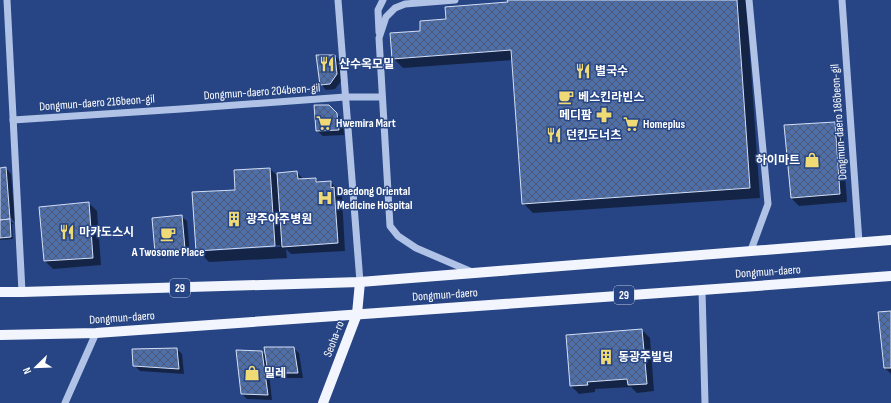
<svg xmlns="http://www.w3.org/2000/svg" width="891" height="403" font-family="'Sofia Sans Condensed','Noto Sans KR',sans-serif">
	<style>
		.shadow { fill: #0007; fill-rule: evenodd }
		.building { fill: url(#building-cross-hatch); stroke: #d4dff6 }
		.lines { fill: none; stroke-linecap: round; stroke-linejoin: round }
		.minor { stroke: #b0c3e7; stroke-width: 7 }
		.major { stroke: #f2f5fe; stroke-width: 10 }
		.labels { text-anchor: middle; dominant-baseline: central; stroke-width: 3; stroke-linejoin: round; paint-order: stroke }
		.shield { fill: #274584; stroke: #bec7da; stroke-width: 1 }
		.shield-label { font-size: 11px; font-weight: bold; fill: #fff }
		.poi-label { font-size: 12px; font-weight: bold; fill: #fff; stroke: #274584; text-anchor: start }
		.street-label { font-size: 12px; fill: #fff; stroke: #274584 }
	</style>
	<defs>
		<pattern id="building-cross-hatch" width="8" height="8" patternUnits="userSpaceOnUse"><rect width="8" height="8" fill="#4f6fab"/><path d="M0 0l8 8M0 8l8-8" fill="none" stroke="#4d5a72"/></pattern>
	</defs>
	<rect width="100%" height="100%" fill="#274584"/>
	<!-- shadow -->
	<g class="shadow">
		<polygon points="508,0 746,0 760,198 533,213 523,203 513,60 403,68 393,58 422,32 447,20 509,3"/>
		<polygon points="335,56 340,61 342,80 335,89 326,90 321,84"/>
		<polygon points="328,106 343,120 344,135 323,136 317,131"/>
		<polygon points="834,123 842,130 847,202 799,206 791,198"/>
		<polygon points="6,168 11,174 15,222 9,216 9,219 14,224 12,224 13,239 0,240 0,169"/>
		<path d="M270 169 279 177 297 172 304 180 316 179 320 183 331 182 338 190 339 193 342 196 345 251 291 254 286 249 287 258 209 262 197 250 236 190ZM280 245V247L207 251V249Z"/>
		<polygon points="89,203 97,211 101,265 53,269 45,261"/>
		<polygon points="181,216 187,221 190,255 161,258 156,252"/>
		<polygon points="891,312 891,374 885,368"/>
		<polygon points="642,330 650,338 654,391 637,393 631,387 595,389 595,392 579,394 571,386"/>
		<polygon points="293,348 299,353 303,378 274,378 269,373 272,400 247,399 242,394 262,352 267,357"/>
		<polygon points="177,349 182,354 184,374 140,371 134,365"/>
	</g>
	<!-- building -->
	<g class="building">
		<polygon points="507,0 737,0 750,188 522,204 511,50 392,59 390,33 420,31 420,21 446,19 445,7 508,2"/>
		<polygon points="316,55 335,55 337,74 330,84 320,85"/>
		<polygon points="314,105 329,105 337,113 339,130 316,131"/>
		<polygon points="835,122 840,194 791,198 784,125"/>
		<polygon points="6,167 10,219 0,220 0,168"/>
		<polygon points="270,168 275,246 196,251 192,192 235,190 234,170"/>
		<polygon points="297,171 298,179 316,178 316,182 331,181 331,188 334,187 338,243 282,247 277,173"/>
		<polygon points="89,202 93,258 44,261 39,207"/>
		<polygon points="182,215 185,249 155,253 152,218"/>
		<polygon points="10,219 11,237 0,238 0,220"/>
		<polygon points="891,311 891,368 884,368 878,312"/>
		<polygon points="642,329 647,384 628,385 627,379 587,382 588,385 570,386 566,335"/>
		<polygon points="264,347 294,347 298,373 268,373"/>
		<polygon points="177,348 179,369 133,366 132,349"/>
		<polygon points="236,350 262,351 268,395 241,394"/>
	</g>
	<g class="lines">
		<!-- minor -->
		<g class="minor">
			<polyline points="7,0 22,292"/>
			<polyline points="338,0 360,282"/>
			<polyline points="455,0 405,4 395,8 386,17 379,38 390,226 398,236 416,248 472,272"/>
			<polyline points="749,0 768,204 751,250"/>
			<polyline points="842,0 859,242"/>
			<polyline points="379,32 378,10 383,0"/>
			<polyline points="13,120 181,109 345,97 382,97"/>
			<polyline points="702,290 705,403"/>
			<polyline points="65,403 96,333"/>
		</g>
		<!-- major -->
		<g class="major">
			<polyline points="0,292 22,292 360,282 891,240"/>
			<polyline points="0,335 96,333 702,290 891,276"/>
			<polyline points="323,403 357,314 360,282"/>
		</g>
	</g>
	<!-- icons -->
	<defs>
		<symbol id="restaurant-bare" viewBox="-9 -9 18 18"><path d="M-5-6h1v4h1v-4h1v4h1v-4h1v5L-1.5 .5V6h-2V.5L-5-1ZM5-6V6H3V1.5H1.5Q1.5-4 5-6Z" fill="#f0da75" stroke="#274584" stroke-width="2.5" paint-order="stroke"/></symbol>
		<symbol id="cafe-bare" viewBox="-9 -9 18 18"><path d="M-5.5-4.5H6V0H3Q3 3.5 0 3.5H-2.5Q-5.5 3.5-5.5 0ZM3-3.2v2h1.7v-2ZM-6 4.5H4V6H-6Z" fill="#f0da75" stroke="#274584" stroke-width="2.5" paint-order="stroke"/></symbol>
		<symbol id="pharmacy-bare" viewBox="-9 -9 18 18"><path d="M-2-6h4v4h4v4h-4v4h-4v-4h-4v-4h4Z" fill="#f0da75" stroke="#274584" stroke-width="2.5" paint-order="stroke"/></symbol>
		<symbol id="supermarket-bare" viewBox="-9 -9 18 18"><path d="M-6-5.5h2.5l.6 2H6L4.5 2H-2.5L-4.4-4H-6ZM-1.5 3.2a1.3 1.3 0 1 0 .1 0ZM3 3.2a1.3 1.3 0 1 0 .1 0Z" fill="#f0da75" stroke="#274584" stroke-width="2.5" paint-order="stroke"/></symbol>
		<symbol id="shop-bare" viewBox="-9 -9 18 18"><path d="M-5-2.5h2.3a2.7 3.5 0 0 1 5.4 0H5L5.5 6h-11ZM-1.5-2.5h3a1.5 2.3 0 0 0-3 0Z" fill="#f0da75" stroke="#274584" stroke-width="2.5" paint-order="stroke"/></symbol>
		<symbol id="hospital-bare" viewBox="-9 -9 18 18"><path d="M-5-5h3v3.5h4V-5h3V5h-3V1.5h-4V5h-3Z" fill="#f0da75" stroke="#274584" stroke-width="2.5" paint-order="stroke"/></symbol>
		<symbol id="building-bare" viewBox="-9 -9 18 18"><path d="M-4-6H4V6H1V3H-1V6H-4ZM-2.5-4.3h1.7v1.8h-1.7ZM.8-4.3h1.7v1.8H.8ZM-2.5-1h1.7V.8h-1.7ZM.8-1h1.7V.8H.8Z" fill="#f0da75" stroke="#274584" stroke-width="2.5" paint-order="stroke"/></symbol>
	</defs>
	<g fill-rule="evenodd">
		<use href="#restaurant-bare" x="316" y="53" width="22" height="22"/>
		<use href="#restaurant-bare" x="572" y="60" width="22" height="22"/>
		<use href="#cafe-bare" x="555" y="86" width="22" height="22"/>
		<use href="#pharmacy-bare" x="593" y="104" width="22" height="22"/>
		<use href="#supermarket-bare" x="313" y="112" width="22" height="22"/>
		<use href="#supermarket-bare" x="620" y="113" width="22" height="22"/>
		<use href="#restaurant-bare" x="543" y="124" width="22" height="22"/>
		<use href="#shop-bare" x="801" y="149" width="22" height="22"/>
		<use href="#hospital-bare" x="314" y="187" width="22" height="22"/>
		<use href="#building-bare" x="223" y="208" width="22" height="22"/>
		<use href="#restaurant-bare" x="56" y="221" width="22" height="22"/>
		<use href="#cafe-bare" x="157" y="223" width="22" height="22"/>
		<use href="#building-bare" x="595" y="346" width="22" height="22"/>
		<use href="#shop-bare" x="241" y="362" width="22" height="22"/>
	</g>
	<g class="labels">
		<!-- shield labels -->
		<g class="shield">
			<rect x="170" y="279" width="20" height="18" rx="3"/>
			<rect x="614" y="286" width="20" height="18" rx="3"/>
		</g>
		<g class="shield-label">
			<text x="180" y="288">29</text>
			<text x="624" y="295">29</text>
		</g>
		<!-- poi labels -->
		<g class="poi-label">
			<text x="339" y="64">산수옥모밀</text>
			<text x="595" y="71">별국수</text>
			<text x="578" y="97">베스킨라빈스</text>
			<text x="592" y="115" text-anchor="end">메디팜</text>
			<text x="336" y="123">Hwemira Mart</text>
			<text x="643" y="124">Homeplus</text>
			<text x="566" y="135">던킨도너츠</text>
			<text x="800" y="160" text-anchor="end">하이마트</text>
			<text x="337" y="191">Daedong Oriental<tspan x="337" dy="14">Medicine Hospital</tspan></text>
			<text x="246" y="219">광주아주병원</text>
			<text x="79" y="232">마카도스시</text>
			<text x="168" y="252" text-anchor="middle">A Twosome Place</text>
			<text x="618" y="357">동광주빌딩</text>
			<text x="264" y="373">밀레</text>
		</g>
		<!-- street labels -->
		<g class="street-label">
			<text transform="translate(262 92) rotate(-4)">Dongmun-daero 204beon-gil</text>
			<text transform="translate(97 103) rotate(-4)">Dongmun-daero 216beon-gil</text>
			<text transform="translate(839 122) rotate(-94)">Dongmun-daero 186beon-gil</text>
			<text transform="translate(768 272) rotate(-4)">Dongmun-daero</text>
			<text transform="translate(445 295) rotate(-4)">Dongmun-daero</text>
			<text transform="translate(122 318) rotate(-4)">Dongmun-daero</text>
			<text transform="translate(334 339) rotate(-69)">Seoha-ro</text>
		</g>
	</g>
	<!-- north arrow -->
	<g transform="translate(36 367) rotate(247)" stroke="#274584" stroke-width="3" paint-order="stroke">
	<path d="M0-3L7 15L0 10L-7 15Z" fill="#ffffff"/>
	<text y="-6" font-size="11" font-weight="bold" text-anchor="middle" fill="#ffffff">N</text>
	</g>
</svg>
